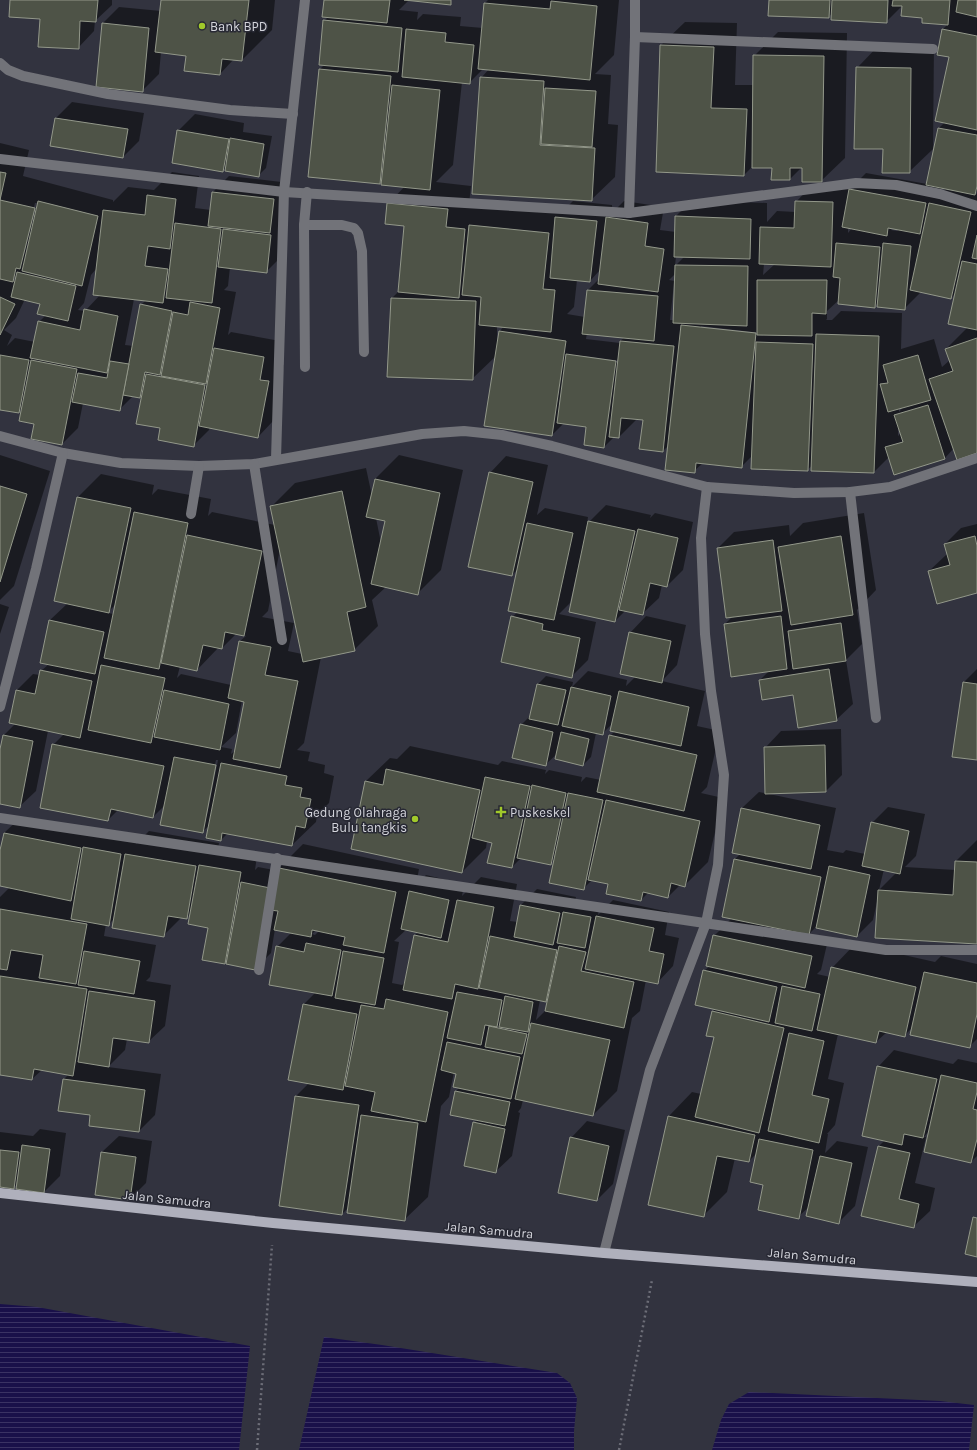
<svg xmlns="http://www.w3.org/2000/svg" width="977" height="1450" font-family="Karla,sans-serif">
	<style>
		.water { fill: url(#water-rules) }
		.shadow { fill: #0007; fill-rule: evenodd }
		.building { fill: #4e5347; stroke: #93988a }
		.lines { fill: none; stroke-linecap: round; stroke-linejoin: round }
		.path { stroke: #6c6d77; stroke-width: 2.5; stroke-dasharray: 2 3; stroke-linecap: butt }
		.minor { stroke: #727379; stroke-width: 10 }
		.major { stroke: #afb0bc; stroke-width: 10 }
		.poi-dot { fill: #a1c92a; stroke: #282934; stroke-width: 1.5 }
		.labels { text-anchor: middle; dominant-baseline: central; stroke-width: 3; stroke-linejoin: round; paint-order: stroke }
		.poi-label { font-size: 13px; fill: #d4d5dc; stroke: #282934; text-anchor: start }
		.street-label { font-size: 13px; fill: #d4d5dc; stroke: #282934 }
	</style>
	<defs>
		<pattern id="water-rules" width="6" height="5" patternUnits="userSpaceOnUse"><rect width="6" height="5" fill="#191049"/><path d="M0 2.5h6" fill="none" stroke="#3a3263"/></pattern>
	</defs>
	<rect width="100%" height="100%" fill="#32333f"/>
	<!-- water -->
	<g class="water">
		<polygon points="0,1304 37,1307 250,1346 239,1450 0,1450"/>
		<polygon points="324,1337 382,1345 557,1373 570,1383 577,1398 574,1431 574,1450 299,1450"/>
		<polygon points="749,1392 940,1401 974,1405 969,1450 712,1450 721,1420 729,1404"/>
	</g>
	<!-- shadow -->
	<g class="shadow">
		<polygon points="11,0 112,0 112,5 95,21 94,31 78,48 41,18"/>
		<polygon points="162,0 275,0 272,30 242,60 234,59 220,74 187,55 161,52 159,74 143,90 103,23 119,7 161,11"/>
		<path d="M325 0H409L399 10 418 12 417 20 423 14 461 17 460 26 483 28 485 3 488 0H619L614 55 595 74 611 75 608 124 618 125 615 177 591 200 473 193 481 78 489 69H483L469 83 462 82 453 165 436 182 471 186 469 204 565 209 573 201 612 205V213L624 201 664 207 660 230 676 232V216L692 200 767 203V222L777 211 796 212V202L812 185 849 186V190L866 173 927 184 939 128 945 122 950 57 938 54 943 29 948 24 923 22V17L903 5 886 22 833 13 828 17 770 0H977V191L975 193 977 194V452L954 448 945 458 894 474 889 457 874 472 813 465 807 470 752 456 741 467 703 463 694 471 669 445 663 451 644 419H637L619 437H614L604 447 587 427 564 423 552 435 496 356 472 379 392 298 399 291 406 225 388 204 405 186 383 180 379 183 320 69 325 64 324 21 328 17ZM942 187 946 188 941 193ZM848 227 852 228 848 233ZM893 228 899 229 897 231 891 230ZM676 256H685L675 266ZM764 264H775L763 275ZM600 270 599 279 588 290 585 317 567 314 574 307 577 280 590 281ZM676 273 675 281 669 280ZM674 283H675L674 320H670ZM921 292 951 298 956 293 968 327 946 349 950 360 942 367 934 339 901 349 902 313 841 311 832 320H826L827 319V311L839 300 874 307 878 303 904 309ZM497 326H504L500 331 498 341H497ZM701 326 761 333V335L701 328ZM587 333 625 337 620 341V343L586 339ZM584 356 621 361V363L584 358ZM904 406 899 412V408ZM898 426 901 433 898 436Z"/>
		<polygon points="685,22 737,23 735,85 754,85 754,56 778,32 847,33 845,158 821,181 803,166 790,179 773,167 752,167 744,175 661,45"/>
		<polygon points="880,44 934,45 933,149 909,172 884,148 857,68"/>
		<polygon points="72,102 144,113 139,141 123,157 52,145 56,118"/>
		<polygon points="195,114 244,123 243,132 272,136 266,168 258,176 227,167 223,170 178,131"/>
		<path d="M0 143 29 150 23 176 113 200V202L128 187 154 190 172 172 199 176 195 208 211 210 213 192 229 176 290 183 283 255 266 272 230 267 228 286 224 290 236 292 228 335 231 332 280 341 276 364 284 365 274 420 258 437 210 427 209 430 193 446 161 428 143 394 140 397 133 396 119 410 83 403 78 428 62 444 35 423 22 408 18 412 0 408ZM35 203H37L24 255H22ZM97 268 100 295 85 311 78 310 84 303 91 275ZM17 275 16 281 13 279ZM25 299 41 303 46 315 39 322 35 342 15 338 7 346 12 335 4 330 16 318ZM134 299 146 300 141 305 134 346 125 345Z"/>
		<polygon points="0,455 50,471 14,586 0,600"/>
		<path d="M399 455 463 470 441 570 417 594 386 587 372 600 378 626 354 650 321 657 304 743 297 750 310 752 308 761 325 765 324 773 334 776 329 803 317 815 316 822 292 845 228 833 221 840 210 825 202 832 165 805 153 817 118 810 108 820 53 745 64 734 48 731 36 791 19 807 0 803V754L4 735 15 724 10 722 17 690 33 674 40 675 41 671 49 664 41 662 50 620 68 603 78 497 101 474 154 485 152 495 158 489 211 499 208 516 212 512 275 525 271 507 295 483 366 468 372 496 375 479ZM376 518 386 520 381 543ZM280 549 302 654 288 651 294 623 262 617 268 611ZM116 604 114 614 107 613ZM236 634 246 636 240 641 231 685 181 674 177 678 180 666 197 670 219 647 222 648ZM242 700 245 701 236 750 231 754 232 749 221 747 236 733ZM216 760H218L207 815H205Z"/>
		<polygon points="506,456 548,465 537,515 545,508 588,517 587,524 606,505 651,515 650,518 655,513 693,522 683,570 667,586 662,585 659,598 642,614 625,611 615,621 582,558 580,558 570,603 559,614 596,622 588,660 571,677 512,617 518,612 519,568 512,575 490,473"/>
		<polygon points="864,513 876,590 857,610 862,644 846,660 853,704 836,720 793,693 760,680 770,670 725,624 733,616 718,548 734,532 789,525 790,536 803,523"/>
		<polygon points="977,524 977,592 929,571 946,555 948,554 945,544 961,528"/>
		<polygon points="0,604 9,607 0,634"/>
		<polygon points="646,616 686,625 677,665 662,681 705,691 697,726 720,731 707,787 701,793 723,798 708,862 685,885 680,885 668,897 649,892 641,900 609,884 592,880 583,889 555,859 550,864 521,858 512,867 493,842 487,841 486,848 462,872 366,781 390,758 397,759 410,746 498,765 502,761 546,770 545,774 549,770 582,777 581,782 586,777 601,780 610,736 615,731 613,723 602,734 596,733 591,757 583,765 558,753 545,765 521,725 531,715 538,684 546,676 573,682 572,687 588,671 627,680 626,686 636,676 630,633"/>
		<polygon points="977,669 977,759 964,682"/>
		<polygon points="841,729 842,775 826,791 765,748 781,731"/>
		<path d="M759 792 836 808 827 850 843 853 846 850 865 854 872 823 888 807 925 814 916 856 905 867 956 870V861L977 840V943L877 902 873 920 857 936 816 927 809 934 772 926 771 928 828 940 821 970 817 974 830 977 832 968 855 944 935 962 941 956 977 964V1039L969 1047 913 1027 904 1036 887 1032 876 1042 838 1034 828 1079 844 1083 835 1125 827 1134H828L825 1153 837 1141 868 1147 855 1206 838 1223 810 1206 798 1217 764 1184 757 1153 749 1161 735 1158 727 1192 703 1216 649 1204 669 1116 692 1092 701 1094 715 1037 713 1011 716 1008 704 971 710 966 714 936 732 918 735 859 740 854 742 808ZM884 869 897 872 879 890Z"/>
		<path d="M21 817 137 838 136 844 149 831 219 843 218 849 257 856 255 870 258 867 279 871V868L303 844 419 869 416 885 426 875 464 884 462 896 481 877 517 884 510 921 518 922 521 905 537 889 576 897 574 904 599 910 598 915 613 900 669 912 665 935 679 938 673 966 657 983 646 980 640 1011 632 1018 617 1091 593 1115 523 1100 521 1108 518 1112 520 1113 512 1156 495 1172 474 1123 478 1119 451 1114 456 1091 460 1087 458 1073 454 1072 449 1097 441 1106 428 1197 404 1220 349 1207 342 1214 280 1205 296 1096 309 1083 304 1004 316 992 277 947 292 932 275 929 271 953 255 969 228 960 224 963 209 927 191 913 186 918 182 917 163 936 115 918 108 925 106 924 104 936 156 945 150 977 146 981 171 985 165 1026 148 1042 127 1039 125 1050 108 1067 161 1074 155 1115 139 1131 92 1114 64 1079 69 1074 42 1070 32 1079 0 1074V897L10 887 0 885V856L4 833ZM407 929 419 932 415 935 405 982 402 985 392 983 399 942 394 941ZM316 930 319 931 315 935 312 934ZM549 997 547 1009 536 1020 540 1000 545 1001Z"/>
		<polygon points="894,1050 953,1064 958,1059 977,1063 977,1156 971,1162 929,1131 924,1137 926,1137 915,1183 935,1188 930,1211 913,1227 863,1215 879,1146 885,1140 878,1067"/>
		<polygon points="587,1121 625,1130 613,1184 597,1200 571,1138"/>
		<polygon points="40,1129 66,1133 60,1176 44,1192 18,1183 13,1188 0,1186 0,1132 33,1136"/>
		<polygon points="119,1136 152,1141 146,1183 130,1199 102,1152"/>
	</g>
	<!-- building -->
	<g class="building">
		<polygon points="10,0 98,0 96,22 80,21 79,49 38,47 40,19 9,17"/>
		<polygon points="161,0 249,0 242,61 222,59 220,75 184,71 186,56 155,52"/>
		<polygon points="324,0 390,0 387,23 322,17"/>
		<polygon points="404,0 451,0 451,5"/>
		<polygon points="769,0 830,0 829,18 768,16"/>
		<polygon points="832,0 888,0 887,23 831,20"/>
		<polygon points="893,0 950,0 948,25 922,23 922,18 901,16 902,6 892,6"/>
		<polygon points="958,0 977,0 977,17 956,12"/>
		<polygon points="551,1 597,6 590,80 478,69 484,3 550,9"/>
		<polygon points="323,20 402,28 398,72 319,65"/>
		<polygon points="102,23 149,28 143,92 96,87"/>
		<polygon points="406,29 446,33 445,42 474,45 470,84 402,77"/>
		<polygon points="942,29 977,36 977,130 935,121 949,57 937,55"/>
		<polygon points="660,45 714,47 711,108 747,109 744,176 656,172"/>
		<polygon points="753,55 824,56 822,182 802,182 802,168 790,168 790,180 771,180 772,168 752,168"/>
		<polygon points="856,67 911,68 910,173 882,173 883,149 854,149"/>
		<polygon points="319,69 391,76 380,184 308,177"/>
		<polygon points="480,77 544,81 540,145 595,148 592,201 472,194"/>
		<polygon points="392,85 440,90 430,190 381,185"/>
		<polygon points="545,88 596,91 592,147 541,144"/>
		<polygon points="55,118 128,129 123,158 50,146"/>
		<polygon points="938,128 977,135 977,186 975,195 926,185"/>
		<polygon points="177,130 229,139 223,172 172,163"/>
		<polygon points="230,138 264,144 259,177 225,171"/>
		<polygon points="0,172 6,173 0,200 35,208 20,269 16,268 13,282 0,279"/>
		<polygon points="849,189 926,203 920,234 888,228 887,236 842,227"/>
		<polygon points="212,192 274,199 270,233 208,226"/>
		<polygon points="147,195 176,199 170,249 148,246 145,266 168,269 163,303 93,295 103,210 145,215"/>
		<polygon points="38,201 98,216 82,286 22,271"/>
		<polygon points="795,201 833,202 831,267 759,264 760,227 794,228"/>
		<polygon points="387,203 448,209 446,227 465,229 459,298 398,292 404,226 385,224"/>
		<polygon points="929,203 971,212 951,299 910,290"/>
		<polygon points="675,216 751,219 750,259 674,257"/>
		<polygon points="555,217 597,221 590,282 550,278"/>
		<polygon points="606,217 648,223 645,246 664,249 658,292 598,284"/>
		<polygon points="175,223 221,229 212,303 166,298"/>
		<polygon points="469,225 549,233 543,289 555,290 551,332 479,325 481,297 462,295"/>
		<polygon points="223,229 271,235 267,273 218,267"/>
		<polygon points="977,235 977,259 972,258"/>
		<polygon points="836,243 880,247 875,308 838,304 840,278 833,277"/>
		<polygon points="883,243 911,246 905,310 877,307"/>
		<polygon points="962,261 977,264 977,330 948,324"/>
		<polygon points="675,265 748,266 747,326 673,323"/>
		<polygon points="17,272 76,286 68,321 37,314 40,304 11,297"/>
		<polygon points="757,280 827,280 826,314 812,313 812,336 757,335"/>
		<polygon points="587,290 658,296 654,341 582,334"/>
		<polygon points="0,297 15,304 0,335"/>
		<polygon points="391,298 476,301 473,380 387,377"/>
		<polygon points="190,302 220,308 206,384 161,376 173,312 188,315"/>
		<polygon points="140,304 172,311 160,375 145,372 140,398 123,395"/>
		<polygon points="84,309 118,316 107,373 30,358 38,321 80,330"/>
		<polygon points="681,325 756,333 742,468 696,463 695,473 665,470"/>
		<polygon points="499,331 566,341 552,436 484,426"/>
		<polygon points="816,334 879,336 874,473 811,471"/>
		<polygon points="977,338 977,453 957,460 929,379 953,371 945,349"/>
		<polygon points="620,341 674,346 663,452 639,449 643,420 621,418 619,438 609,437"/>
		<polygon points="756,342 813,344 808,471 751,469"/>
		<polygon points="214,348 264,357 260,380 269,381 258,438 199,426"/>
		<polygon points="566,354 616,361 604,448 584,445 586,427 557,423"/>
		<polygon points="0,355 29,360 19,413 0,410"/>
		<polygon points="918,355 931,400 888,412 880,384 888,383 883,365"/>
		<polygon points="31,360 77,369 62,445 31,439 34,424 19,421"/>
		<polygon points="110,361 129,364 120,411 72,402 78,373 107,378"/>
		<polygon points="146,374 205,385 194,447 158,440 160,428 136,424"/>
		<polygon points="928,405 945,459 894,475 885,447 903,442 894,415"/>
		<polygon points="489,472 533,482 512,576 468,567"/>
		<polygon points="375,479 440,493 418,595 371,584 385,521 366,517"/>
		<polygon points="0,486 27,494 0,582"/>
		<polygon points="342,491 366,607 347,612 355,651 303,662 270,506"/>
		<polygon points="77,497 131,508 109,613 54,601"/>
		<polygon points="134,512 188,523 159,669 104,658"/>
		<polygon points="588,521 635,531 615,622 569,612"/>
		<polygon points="527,523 573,533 554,620 508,611"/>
		<polygon points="638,529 678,538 667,587 650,583 643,615 619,610"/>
		<polygon points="187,535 262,551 244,636 225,632 222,649 203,645 197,671 161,663"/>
		<polygon points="841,536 853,615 791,625 778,547"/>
		<polygon points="975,536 977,546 977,593 937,604 928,571 950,565 944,544"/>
		<polygon points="773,540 782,611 726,618 717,548"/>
		<polygon points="511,616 543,624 542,630 580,638 572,678 501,662"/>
		<polygon points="781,616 787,669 731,677 724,624"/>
		<polygon points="49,620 104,632 95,674 40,663"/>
		<polygon points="841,623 846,661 793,669 788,631"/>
		<polygon points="629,632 671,641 662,683 620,674"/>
		<polygon points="239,641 271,647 265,675 298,681 280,768 233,759 244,702 228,698"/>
		<polygon points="101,665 165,678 151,743 88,730"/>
		<polygon points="829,669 837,721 798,728 793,695 762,700 759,680"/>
		<polygon points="40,670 92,681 80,738 9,723 16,690 35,694"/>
		<polygon points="963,682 977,684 977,760 952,757"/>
		<polygon points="537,684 566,690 558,725 529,719"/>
		<polygon points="571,687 611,696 603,735 562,726"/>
		<polygon points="164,690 229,704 220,750 154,737"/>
		<polygon points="619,691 689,707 681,746 610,731"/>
		<polygon points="520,724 553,732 546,766 512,758"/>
		<polygon points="561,732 589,739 583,766 555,759"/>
		<polygon points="3,735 33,741 20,808 0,804 0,749"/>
		<polygon points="609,735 697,755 684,811 597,792"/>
		<polygon points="52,744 164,766 153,818 111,809 108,821 40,808"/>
		<polygon points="825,745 826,792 765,794 764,747"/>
		<polygon points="174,757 216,765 203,833 160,825"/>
		<polygon points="221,763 287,776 285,785 302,788 300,797 311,799 305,828 296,826 292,846 222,833 221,841 206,838"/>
		<polygon points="386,769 480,790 462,873 351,849 365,781 383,785"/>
		<polygon points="485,777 530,786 512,868 487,863 492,843 472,838"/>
		<polygon points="532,785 566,793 551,865 517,858"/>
		<polygon points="568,793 603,800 584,890 549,883"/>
		<polygon points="606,800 700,821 685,887 671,883 668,898 643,892 641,901 606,894 608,884 588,880"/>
		<polygon points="741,808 820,825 811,869 732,853"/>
		<polygon points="871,822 909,831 900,874 862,866"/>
		<polygon points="4,833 81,848 71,901 0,886 0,850"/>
		<polygon points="83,847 121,854 109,926 71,919"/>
		<polygon points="125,854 196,866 187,919 168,916 164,937 112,928"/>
		<polygon points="734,859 821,877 809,935 722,917"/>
		<polygon points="955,861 977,862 977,944 875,938 878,890 953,895"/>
		<polygon points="199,865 241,872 225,964 202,960 208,928 188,924"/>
		<polygon points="829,866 870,875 857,937 816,928"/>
		<polygon points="279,868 396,892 384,953 343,945 345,937 312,930 311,937 274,930 278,911 270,910"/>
		<polygon points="241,882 270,888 255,970 226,964"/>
		<polygon points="409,891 449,900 441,938 401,929"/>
		<polygon points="457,900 494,907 478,989 455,984 452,999 403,990 414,935 448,942"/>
		<polygon points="520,905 560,913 553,945 514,937"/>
		<polygon points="0,909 87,924 76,984 39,978 43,955 11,950 7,970 0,969"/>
		<polygon points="563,912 591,917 585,948 557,943"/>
		<polygon points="596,916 654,928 649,951 664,954 658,984 585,969"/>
		<polygon points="713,935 812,956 805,988 706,966"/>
		<polygon points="490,936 557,950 546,1002 479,988"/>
		<polygon points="306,943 341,950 332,996 269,985 276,946 304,952"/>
		<polygon points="559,946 586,952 581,971 634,982 624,1028 545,1011"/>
		<polygon points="84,951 140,961 134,994 78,985"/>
		<polygon points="343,951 384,958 375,1005 335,998"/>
		<polygon points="831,967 916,987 905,1037 879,1031 876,1043 817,1030"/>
		<polygon points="703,970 777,987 769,1022 695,1005"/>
		<polygon points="924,972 977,983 977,1014 970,1048 910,1035"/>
		<polygon points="0,976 87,989 73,1076 34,1069 32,1080 0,1075"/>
		<polygon points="782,986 820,994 812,1031 775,1023"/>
		<polygon points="89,991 155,1001 149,1043 113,1038 109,1067 78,1062"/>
		<polygon points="457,992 502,1000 497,1027 485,1025 481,1045 447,1038"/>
		<polygon points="505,996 533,1002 528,1032 499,1027"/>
		<polygon points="386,999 448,1012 426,1122 371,1111 375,1092 345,1086 361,1005 384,1009"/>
		<polygon points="303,1004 357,1014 343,1090 288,1080"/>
		<polygon points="712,1011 784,1028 759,1133 695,1117 714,1037 706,1036"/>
		<polygon points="531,1023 610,1040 593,1116 515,1099"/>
		<polygon points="489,1026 527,1034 522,1054 485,1047"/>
		<polygon points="789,1033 824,1041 812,1095 829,1099 819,1143 768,1131"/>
		<polygon points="447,1042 520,1057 511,1099 453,1087 456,1074 441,1070"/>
		<polygon points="877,1066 937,1079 923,1138 904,1134 902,1145 862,1136"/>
		<polygon points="941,1075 977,1083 977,1092 973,1109 977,1110 977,1139 971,1163 924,1152"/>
		<polygon points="63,1079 145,1090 139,1132 89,1126 90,1115 58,1111"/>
		<polygon points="455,1091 510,1102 505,1126 450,1115"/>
		<polygon points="295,1096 359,1105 342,1215 279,1206"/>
		<polygon points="361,1115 418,1123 405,1221 347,1213"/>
		<polygon points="668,1116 755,1135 749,1162 717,1156 704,1217 648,1205"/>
		<polygon points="473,1122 505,1129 496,1173 464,1166"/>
		<polygon points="570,1137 609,1146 597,1201 558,1193"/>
		<polygon points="759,1139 813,1150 799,1219 758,1210 763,1185 750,1182"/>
		<polygon points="22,1145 50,1149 44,1193 16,1189"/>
		<polygon points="878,1146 910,1153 899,1199 919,1204 914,1228 861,1216"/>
		<polygon points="0,1150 19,1152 14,1189 0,1187"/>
		<polygon points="101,1152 136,1157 130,1200 95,1195"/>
		<polygon points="820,1156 852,1163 839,1224 806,1216"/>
		<polygon points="973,1217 977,1218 977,1257 965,1254"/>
	</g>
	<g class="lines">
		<!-- path -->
		<g class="path">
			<polyline points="257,1450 272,1245"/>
			<polyline points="619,1450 652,1280"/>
		</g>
		<!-- minor -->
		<g class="minor">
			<polyline points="635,37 933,49"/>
			<polyline points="0,63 8,70 23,76 108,94 230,110 293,114"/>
			<polyline points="0,159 284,192 629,213 856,183 896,185 940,194 977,206"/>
			<polyline points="629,213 635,37 635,0"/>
			<polyline points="304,225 342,225 354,228 358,233 362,251 364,352"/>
			<polyline points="305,367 304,225 307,192"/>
			<polyline points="0,436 63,453 121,463 199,466 254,464 422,434 464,431 502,435 552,446 707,487 794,493 850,492 890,487 977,458"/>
			<polyline points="276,459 284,192 305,0"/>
			<polyline points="254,464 282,640"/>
			<polyline points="850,492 876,718"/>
			<polyline points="191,514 199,466"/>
			<polyline points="0,707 36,569 63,453"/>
			<polyline points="0,818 886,950 977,950"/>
			<polyline points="259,970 277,858"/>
			<polyline points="604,1253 650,1070 706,923 718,865 724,775 711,691 705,634 701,538 707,487"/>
		</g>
		<!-- major -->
		<polyline class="major" points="0,1193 273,1223 604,1253 977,1282"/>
	</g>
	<!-- markers -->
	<g class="poi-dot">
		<circle cx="202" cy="26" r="4"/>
		<path d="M499 806h4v4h4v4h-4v4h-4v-4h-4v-4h4z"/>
		<circle cx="415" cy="819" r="4"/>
	</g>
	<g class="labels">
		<!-- poi labels -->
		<g class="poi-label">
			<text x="210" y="26">Bank BPD</text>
			<text x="407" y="812" text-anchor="end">Gedung Olahraga<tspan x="407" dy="15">Bulu tangkis</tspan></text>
			<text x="510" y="812">Puskeskel</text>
		</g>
		<!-- street labels -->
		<g class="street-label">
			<text transform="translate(167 1199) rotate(6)">Jalan Samudra</text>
			<text transform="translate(489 1230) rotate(5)">Jalan Samudra</text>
			<text transform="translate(812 1256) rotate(5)">Jalan Samudra</text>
		</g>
	</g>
</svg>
